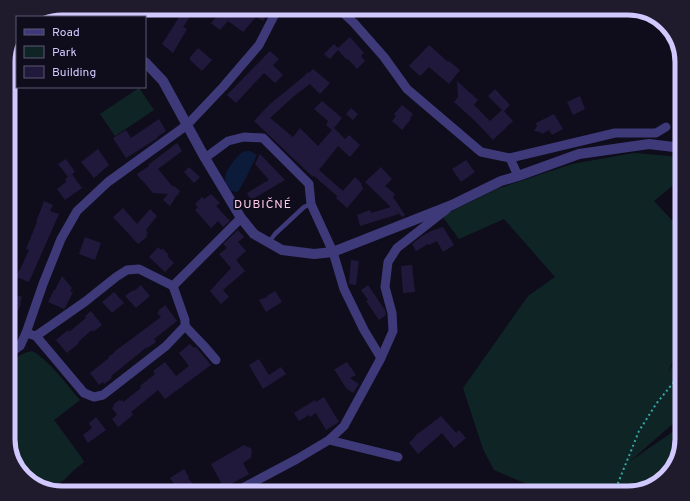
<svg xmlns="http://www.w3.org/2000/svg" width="690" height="501" font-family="Overpass,sans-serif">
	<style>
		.green { fill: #0f2525 }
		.water { fill: #0c1b3a }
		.building { fill: #21193b }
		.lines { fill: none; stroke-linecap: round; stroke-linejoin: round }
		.path { stroke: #32a8a6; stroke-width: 2; stroke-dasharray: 2 3; stroke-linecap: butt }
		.service { stroke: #3e3978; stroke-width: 4.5 }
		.minor { stroke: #3e3978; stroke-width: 9 }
		.tertiary { stroke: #3e3978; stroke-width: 10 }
		.labels { text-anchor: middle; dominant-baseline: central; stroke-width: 4; stroke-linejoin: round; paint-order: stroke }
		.quarter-label { font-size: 12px; letter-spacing: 1px; fill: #fdcae8; stroke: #0f0c1b }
		.rim { fill: none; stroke: #d1c9fd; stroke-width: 5 }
	</style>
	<rect width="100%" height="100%" fill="#0f0c1b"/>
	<!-- green -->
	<g class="green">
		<polygon points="139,88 154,110 115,136 100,114"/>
		<polygon points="634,153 682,157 682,178 654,201 682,231 682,346 675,355 668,373 682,347 682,416 629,462 671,433 682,422 682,439 671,472 652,487 628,493 538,493 541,490 494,470 483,449 463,388 528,296 555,277 504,219 459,239 442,216 497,189 572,164"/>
		<path d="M32 351C48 359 67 385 80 400L54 420 82 458 84 462 73 471 64 480 51 489 29 482 8 442V365C16 358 21 353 32 351Z"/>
	</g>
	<!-- water -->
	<path class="water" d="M250 151 257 155 246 178 239 190 237 192 231 191C229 187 224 182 225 177 225 171 238 154 243 152 244 151 249 151 250 151Z"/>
	<!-- building -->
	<g class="building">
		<polygon points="132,8 154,8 145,19 145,17 143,17"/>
		<polygon points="185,8 196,8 183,27 187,29 173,53 162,44"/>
		<polygon points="223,8 261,8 268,13 263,21 256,17 243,32 228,21 220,30 211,23"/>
		<polygon points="350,37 364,53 361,56 365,61 357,69 348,59 347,60 338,50 330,59 324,54 334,44 338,48"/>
		<polygon points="429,45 448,62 449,61 460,70 449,84 429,67 420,76 409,66"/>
		<polygon points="198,48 212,60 202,71 190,60 190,57"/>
		<polygon points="270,51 279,59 273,65 283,75 275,83 264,73 236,103 227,95"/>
		<polygon points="313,69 330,83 320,94 310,84 294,96 270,118 293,137 300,128 318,146 332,130 326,125 328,121 314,109 322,101 342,118 334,128 345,139 349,135 360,145 350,157 338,146 319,170 343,191 355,177 361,183 363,189 347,208 336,198 337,196 314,176 313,177 254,121 269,105 303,77 308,72 309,73"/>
		<polygon points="457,81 478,100 474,105 490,121 502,110 488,96 495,89 510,105 504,111 513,121 493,140 476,122 454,102 458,97"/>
		<polygon points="580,96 585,109 573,115 567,102"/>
		<polygon points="402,105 413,114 410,118 411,119 402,130 392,121 396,116 394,114"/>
		<polygon points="351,108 358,114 353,120 346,114"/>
		<polygon points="554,114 563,129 552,135 549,130 542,134 540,132 534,131 537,126 536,123"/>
		<polygon points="159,119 166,131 157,137 158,138 126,158 113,138 126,130 131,138"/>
		<polygon points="177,143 182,151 158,169 173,187 174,186 180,191 178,194 179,195 177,195 170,206 163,200 168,194 153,193 142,180 141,180 137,174 149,166 148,165"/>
		<polygon points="98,149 109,165 94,178 81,162"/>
		<polygon points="260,154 285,180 251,200 247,193 269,180 255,164"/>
		<polygon points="66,159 75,172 68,177 58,164"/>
		<polygon points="466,160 475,172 461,182 452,169"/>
		<polygon points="189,167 200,177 194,183 184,172"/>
		<polygon points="381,167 392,179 385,186 395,194 393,197 405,215 403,217 393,208 399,214 360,226 357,215 370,210 371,213 391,207 365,182"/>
		<polygon points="72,174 82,188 65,200 57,189 66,182 65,179"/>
		<polygon points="211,194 220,203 216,206 230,221 223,227 218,221 211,228 195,210 198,207 195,204 202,197 204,199"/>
		<polygon points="44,201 53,205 50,211 59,214 29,282 16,277 19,270 20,270 29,250 26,249 37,222 36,222"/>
		<polygon points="123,208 137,224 150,209 157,216 146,230 148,233 146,235 148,236 138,244 113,217"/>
		<polygon points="443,227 454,245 443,252 437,241 429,245 428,244 416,251 412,244 422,236 431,231"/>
		<polygon points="238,230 244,237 238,242 246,251 236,260 245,271 223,290 229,297 221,304 210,291 231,268 219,254 227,248 223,244"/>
		<polygon points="85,237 101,243 95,260 79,254"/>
		<polygon points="158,247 161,250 162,248 169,255 167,256 174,263 165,272 149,257"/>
		<polygon points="351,260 359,261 356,285 349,284 349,283"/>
		<polygon points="412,265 415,292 403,293 401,266"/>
		<polygon points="62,276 72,288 70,291 73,292 65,308 64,309 48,302 54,290 55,290"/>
		<polygon points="141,285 150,296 136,308 125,296 133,290 134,291"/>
		<polygon points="368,285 385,310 386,315 379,320 366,301 368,300 361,290"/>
		<polygon points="8,291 22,297 20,303 21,304 18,311 8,307"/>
		<polygon points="275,291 282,302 266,312 259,300 267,297 267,296"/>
		<polygon points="114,292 124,303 112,313 102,302"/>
		<polygon points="165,305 177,321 154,339 156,342 147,348 147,347 111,376 112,378 104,384 103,382 99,385 90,373 109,358 108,357 114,353 114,352 161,317 157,313 159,312 158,311"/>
		<polygon points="91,311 102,325 93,332 92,330 78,342 79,343 67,353 56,340 68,330 69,332 86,318 85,316"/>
		<polygon points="190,344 194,348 196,347 211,365 165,399 158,390 131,412 133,415 118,427 112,419 117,415 112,408 114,406 113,405 119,400 120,401 122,400 123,402 141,388 140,386 155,374 153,371 165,362 176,376 189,366 179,353"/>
		<polygon points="259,359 269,375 281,367 286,374 263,389 249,365"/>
		<polygon points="347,362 356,375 350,378 359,384 353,393 346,388 334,369 335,369"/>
		<polygon points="324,397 339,422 326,430 316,413 310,417 309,415 299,421 294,413 315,400 316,402"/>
		<polygon points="441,416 456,433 459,430 466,438 454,448 442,433 418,454 409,443 413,439 417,434 423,430"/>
		<polygon points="96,417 106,430 88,443 83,435 92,428 89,423"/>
		<polygon points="244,445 252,449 251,458 243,463 249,474 224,488 211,464"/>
		<polygon points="184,469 189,477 188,478 193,484 180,493 164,493 175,485 170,478"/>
	</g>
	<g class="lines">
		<!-- path -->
		<polyline class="path" points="614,493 639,431 656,404 682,372"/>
		<!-- service -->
		<polyline class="service" points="269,242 275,234 304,207 311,204"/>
		<!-- minor -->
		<g class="minor">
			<polyline points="338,8 354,23 384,57 407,89 481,152 510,158 615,133 656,133 666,127"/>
			<polyline points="205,158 228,141 244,137 263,138 309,184 311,204 333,252 344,289 364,330 381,358"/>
			<polyline points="510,158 518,176"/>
			<polyline points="173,286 241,218"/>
			<polyline points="185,326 204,346 216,360"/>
			<polyline points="26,333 36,336 84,393 94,397 103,395 166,346 185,326 185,320 173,286 139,269 127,270 116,277 86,301 36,336"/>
			<polyline points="8,354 20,346 26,333 43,284 61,239 77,211 108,182 187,125 223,87 259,45 278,8"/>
			<polyline points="329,440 398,457"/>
			<polyline points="233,493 297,459 329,440 344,426 381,358 393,331 392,313 385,287 388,262 397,248 447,209"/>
		</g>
		<!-- tertiary -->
		<g class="tertiary">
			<polyline points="82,8 94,17"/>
			<polyline points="145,62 163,81 205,158 241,218 254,234 282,250 314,254 333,252 452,205 501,181 518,176 579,154 649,144 682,148"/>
		</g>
	</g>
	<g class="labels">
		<!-- quarter labels -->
		<g class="quarter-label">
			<text x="263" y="205">DUBIČNÉ</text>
		</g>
	</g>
	<!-- crop -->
	<path d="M0 0H690V501H0ZM62 15H628A47 47 0 0 1 675 62V439A47 47 0 0 1 628 486H62A47 47 0 0 1 15 439V62A47 47 0 0 1 62 15Z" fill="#1f1b2d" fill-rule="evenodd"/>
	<path class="rim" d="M62 15H628A47 47 0 0 1 675 62V439A47 47 0 0 1 628 486H62A47 47 0 0 1 15 439V62A47 47 0 0 1 62 15Z"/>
	<!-- legend -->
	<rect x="16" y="16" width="130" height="72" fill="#0f0c1b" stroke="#5d5875"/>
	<rect x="24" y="29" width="20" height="6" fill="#3e3978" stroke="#5d5875"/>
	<text x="52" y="36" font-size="12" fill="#d1c9fd">Road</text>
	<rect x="24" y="46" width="20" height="12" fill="#0f2525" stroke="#5d5875"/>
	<text x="52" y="56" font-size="12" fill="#d1c9fd">Park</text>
	<rect x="24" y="66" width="20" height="12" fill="#21193b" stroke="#5d5875"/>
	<text x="52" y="76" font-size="12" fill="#d1c9fd">Building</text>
</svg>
